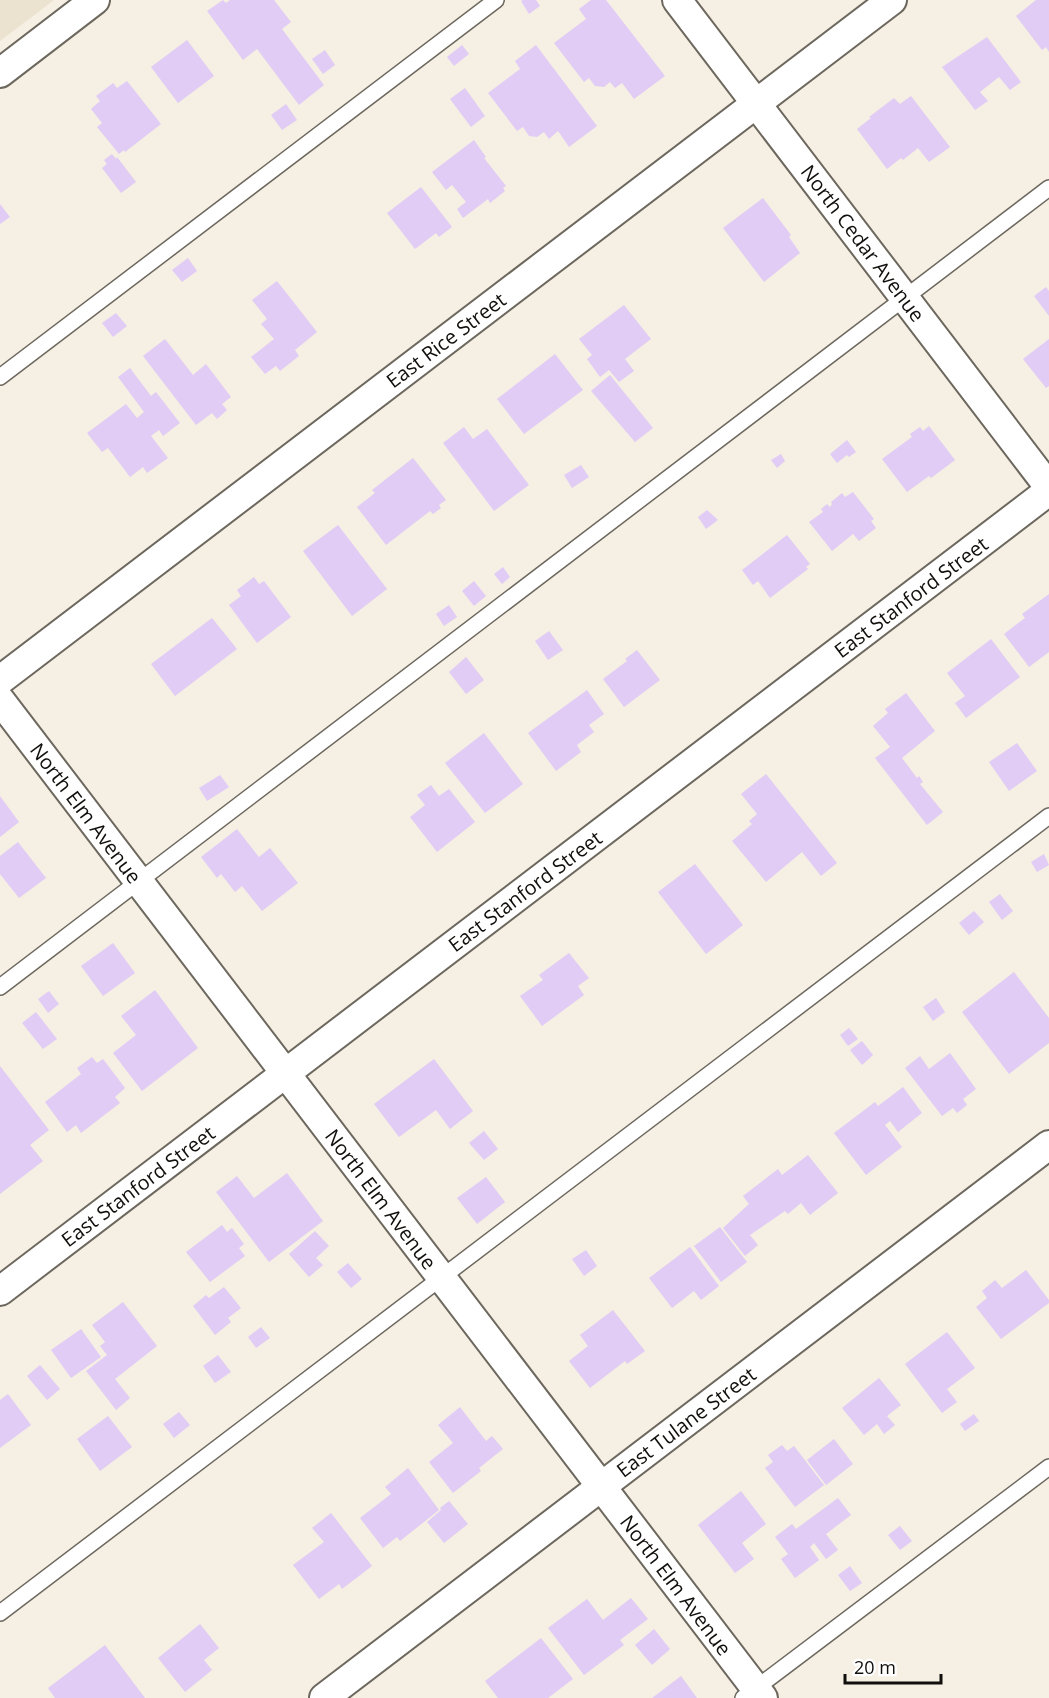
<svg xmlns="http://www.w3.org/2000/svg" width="1049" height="1698" font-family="'Open Sans',sans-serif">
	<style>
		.built { fill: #ece2d0 }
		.building { fill: #e1ccf5 }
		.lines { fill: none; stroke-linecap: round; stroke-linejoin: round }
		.lane-casing { stroke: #6d685e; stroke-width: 18 }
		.street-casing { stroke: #6d685e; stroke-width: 32 }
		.lane { stroke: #fff; stroke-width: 15 }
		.street { stroke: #fff; stroke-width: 28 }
		.labels { text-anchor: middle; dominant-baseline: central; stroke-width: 4.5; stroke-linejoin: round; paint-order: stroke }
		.street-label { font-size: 20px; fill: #110f0c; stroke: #fff }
	</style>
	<rect width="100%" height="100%" fill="#f6efe4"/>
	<!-- built -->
	<polygon class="built" points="0,0 54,0 0,41"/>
	<!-- building -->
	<g class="building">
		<polygon points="223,0 226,3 230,0 274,0 291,22 282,29 324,85 299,105 257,49 243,60 207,11"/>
		<polygon points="523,0 536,0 540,6 529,14 521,1"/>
		<polygon points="591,0 606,0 665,76 634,99 622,83 615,88 610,82 604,87 595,86 589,78 584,82 554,43 586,19 579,9"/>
		<polygon points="1036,0 1049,0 1049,52 1046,47 1042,50 1016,16"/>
		<polygon points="987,37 1021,82 1010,90 999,77 980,92 988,101 975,110 942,67"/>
		<polygon points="187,40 214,76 178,103 151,67"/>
		<polygon points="462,45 469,54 454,66 447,57"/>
		<polygon points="536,45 597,126 569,147 558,131 549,139 544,132 537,137 529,136 523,127 517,131 488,93 520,69 515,61"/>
		<polygon points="325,50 335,65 323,74 312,59"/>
		<polygon points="127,81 161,124 125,152 124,150 119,154 97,127 102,123 91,109 100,101 96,96 113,83 117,88"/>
		<polygon points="465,88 485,116 471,127 450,99"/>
		<polygon points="911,96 950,147 929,162 918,148 903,160 901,158 887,169 857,129 871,118 869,117 894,98 900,104"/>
		<polygon points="286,104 297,120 282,130 271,115"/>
		<polygon points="474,140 486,157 484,158 506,186 503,188 505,191 490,203 488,199 463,218 457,209 466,202 452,185 446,190 432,172"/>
		<polygon points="112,154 116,159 117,157 136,182 121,193 102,168 107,164 104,160"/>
		<polygon points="421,187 452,227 439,237 436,233 415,249 387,213"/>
		<polygon points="763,198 791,235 789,237 800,253 764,282 723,228"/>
		<polygon points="0,204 10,217 0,224"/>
		<polygon points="188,258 197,271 182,282 172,270"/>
		<polygon points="277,281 317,332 295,350 299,356 280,371 276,366 265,374 251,357 274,339 261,324 267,319 252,300"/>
		<polygon points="1046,287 1049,291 1049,316 1034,296"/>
		<polygon points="624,305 651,339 625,359 634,371 619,382 609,370 600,377 587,359 592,355 579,339"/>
		<polygon points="116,313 127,326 113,337 102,323"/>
		<polygon points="165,339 193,375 206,364 231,397 222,404 227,410 217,419 212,413 196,425 143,356"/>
		<polygon points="1049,339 1049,386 1046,388 1023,359"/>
		<polygon points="555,354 583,390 524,434 497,399"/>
		<polygon points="130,368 151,396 156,392 180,423 163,436 159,430 151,436 168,458 147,473 143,467 130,477 108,448 102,452 87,433 126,404 137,418 144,412 118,377"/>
		<polygon points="610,375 653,428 635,442 591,391"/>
		<polygon points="929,426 955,460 931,478 929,476 907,492 882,459 912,437 910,434 920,427 923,431"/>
		<polygon points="464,427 473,439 487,429 529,485 494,511 443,443"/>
		<polygon points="847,440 856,452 849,457 847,455 837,463 830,454"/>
		<polygon points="781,454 785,461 777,468 771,460"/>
		<polygon points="413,458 446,500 439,505 441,508 433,514 430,511 386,545 357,507 375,493 372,490"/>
		<polygon points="581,465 589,477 572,488 564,475"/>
		<polygon points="853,492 874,519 871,521 876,528 859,541 853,534 832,551 809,522 823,512 821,509 827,504 830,507 832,504 831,502 842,493 845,497"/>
		<polygon points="707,510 718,520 706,529 698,517"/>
		<polygon points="338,525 387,589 352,616 303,551"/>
		<polygon points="787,535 810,564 806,567 808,569 770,598 758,581 753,585 742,570"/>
		<polygon points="503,567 510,577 502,584 494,574"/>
		<polygon points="254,577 259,584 264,581 291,617 257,643 229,605 241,596 237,590"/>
		<polygon points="474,581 486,596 474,606 462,591"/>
		<polygon points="1049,594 1049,652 1029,667 1004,634 1025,618 1022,614"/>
		<polygon points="449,605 457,617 444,626 436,614"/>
		<polygon points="212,618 237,649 175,696 151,664"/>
		<polygon points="549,631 563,650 548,660 535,641"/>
		<polygon points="991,639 1020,677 966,718 955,703 965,696 947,673"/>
		<polygon points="637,650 660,680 624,707 603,679 627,661 625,659"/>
		<polygon points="466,657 484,680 466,694 449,672"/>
		<polygon points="587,690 604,714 589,725 594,732 577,745 581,752 556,771 528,733"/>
		<polygon points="906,693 935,731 902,758 917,778 919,776 923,782 920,784 943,812 927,825 875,758 890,747 873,726 888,713 885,709"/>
		<polygon points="484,733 523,784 485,813 445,763"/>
		<polygon points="1017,743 1037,771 1009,791 989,762"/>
		<polygon points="766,774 837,863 821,876 802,852 766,882 732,841 752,824 749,821 757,814 741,794"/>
		<polygon points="220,775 229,787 207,801 199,788"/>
		<polygon points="431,785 439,796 449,789 475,822 437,852 410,817 425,805 417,795"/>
		<polygon points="0,796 19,822 0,837"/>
		<polygon points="237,829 259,857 270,848 298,883 262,911 242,886 235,892 221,874 217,878 201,857"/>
		<polygon points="18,842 46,878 19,898 0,874 0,856"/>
		<polygon points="1044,854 1049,865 1037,872 1031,862"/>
		<polygon points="695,864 743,925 706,954 658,892"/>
		<polygon points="1000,894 1013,911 1002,920 989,902"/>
		<polygon points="974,911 984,922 969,935 959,923"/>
		<polygon points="113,943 135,973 103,996 81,966"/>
		<polygon points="569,953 589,978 578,986 584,995 542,1026 520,996 543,980 539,975"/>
		<polygon points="1014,972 1049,1018 1049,1043 1009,1074 962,1012"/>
		<polygon points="155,990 198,1048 142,1091 113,1053 136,1035 121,1016"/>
		<polygon points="49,991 59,1004 48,1013 38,999"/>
		<polygon points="936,998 945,1012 933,1021 923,1007"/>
		<polygon points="36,1012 57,1039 43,1049 22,1023"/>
		<polygon points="849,1028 858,1039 848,1046 840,1035"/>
		<polygon points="862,1041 873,1055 862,1065 850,1050"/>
		<polygon points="950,1053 976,1089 963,1099 967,1105 957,1113 953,1108 942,1116 905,1068 920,1056 929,1069"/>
		<polygon points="92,1057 97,1063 103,1059 125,1088 115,1097 120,1103 81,1133 76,1125 67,1132 45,1102 81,1074 77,1068"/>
		<polygon points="434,1059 473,1111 450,1129 436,1110 399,1137 374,1104"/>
		<polygon points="0,1066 49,1130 30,1145 43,1161 0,1194"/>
		<polygon points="903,1087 922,1113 898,1132 890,1121 885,1125 902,1147 866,1175 834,1133 875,1102 878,1106"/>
		<polygon points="484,1131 498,1149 484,1160 469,1143"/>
		<polygon points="808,1155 838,1193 810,1215 801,1203 788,1214 785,1211 750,1235 758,1245 745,1256 723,1228 749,1204 743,1196 778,1169 782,1175"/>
		<polygon points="287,1173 323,1221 269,1262 216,1192 237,1176 254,1198"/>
		<polygon points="486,1177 505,1202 477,1224 457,1198"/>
		<polygon points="222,1225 227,1232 232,1228 244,1244 239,1248 245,1256 210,1282 186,1252"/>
		<polygon points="720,1227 747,1262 721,1282 694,1246"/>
		<polygon points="315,1231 329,1246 316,1258 323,1265 309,1277 289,1254"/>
		<polygon points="690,1247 719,1286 701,1300 694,1291 672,1308 649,1278"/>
		<polygon points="586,1250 597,1266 584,1276 572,1259"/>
		<polygon points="348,1263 362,1279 351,1288 337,1272"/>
		<polygon points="1026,1270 1049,1300 1049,1303 1001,1339 976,1307 987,1298 982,1291 995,1280 1002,1288"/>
		<polygon points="224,1287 241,1308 228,1318 231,1322 215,1335 193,1306 206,1295 209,1298"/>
		<polygon points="123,1302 157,1346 115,1379 130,1398 116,1410 86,1371 107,1355 100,1346 105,1342 92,1325"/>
		<polygon points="613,1310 645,1351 627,1364 625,1361 590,1388 569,1361 588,1346 580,1335"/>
		<polygon points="261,1327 270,1338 256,1348 248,1337"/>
		<polygon points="81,1329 101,1357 71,1378 51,1350"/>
		<polygon points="947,1332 975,1368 947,1389 957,1402 942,1413 905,1364"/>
		<polygon points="218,1355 231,1372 215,1383 203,1366"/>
		<polygon points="40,1365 60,1389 47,1400 27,1376"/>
		<polygon points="879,1378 901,1405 887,1416 895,1425 884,1434 877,1424 864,1435 842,1408"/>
		<polygon points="8,1394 31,1425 0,1448 0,1400"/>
		<polygon points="460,1407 486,1441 492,1436 503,1449 479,1468 481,1471 453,1493 429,1462 453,1443 438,1425"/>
		<polygon points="179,1412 190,1425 174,1438 163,1424"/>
		<polygon points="974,1414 979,1421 965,1431 960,1424"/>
		<polygon points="108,1416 132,1447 100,1471 77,1439"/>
		<polygon points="834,1439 853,1464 826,1485 807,1460"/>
		<polygon points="782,1445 787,1451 794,1446 824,1485 795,1507 765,1468 773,1462 768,1455"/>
		<polygon points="408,1468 439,1510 400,1541 397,1537 383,1548 360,1518 391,1494 385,1487"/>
		<polygon points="741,1491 766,1524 742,1543 754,1559 735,1573 698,1525"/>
		<polygon points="838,1498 851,1515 826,1534 838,1550 826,1559 814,1543 810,1547 819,1560 795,1578 781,1559 788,1554 775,1537 792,1524 796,1529"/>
		<polygon points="449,1501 468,1524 444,1543 427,1522 441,1510 440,1508"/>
		<polygon points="331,1513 372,1566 342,1589 339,1584 319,1599 293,1565 324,1542 312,1528"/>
		<polygon points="900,1526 912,1541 900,1550 888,1535"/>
		<polygon points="850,1566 862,1583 850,1591 838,1575"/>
		<polygon points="631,1598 648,1619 620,1640 624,1645 584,1675 548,1628 587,1599 603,1620"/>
		<polygon points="200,1624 219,1648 204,1660 212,1670 185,1692 158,1658"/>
		<polygon points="654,1629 670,1649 652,1665 635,1645"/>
		<polygon points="541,1638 573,1679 548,1698 498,1698 485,1681"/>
		<polygon points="105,1645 145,1698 55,1698 48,1688"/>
		<polygon points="681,1676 697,1698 652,1698"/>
	</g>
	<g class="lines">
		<defs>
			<g id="lane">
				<polyline points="0,377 496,0"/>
				<polyline points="0,987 1049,188"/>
				<polyline points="0,1613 1049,816"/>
				<polyline points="743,1698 1049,1467"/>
			</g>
			<g id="street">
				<polyline points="677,0 1049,487"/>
				<polyline points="0,73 95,0"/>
				<polyline points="0,680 892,0"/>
				<polyline points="0,700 763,1698"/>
				<polyline points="0,1291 1049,491"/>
				<polyline points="324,1698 1049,1145"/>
			</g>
		</defs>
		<!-- lane casing -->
		<use href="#lane" class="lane-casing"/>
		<!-- street casing -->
		<use href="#street" class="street-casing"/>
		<!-- lane -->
		<use href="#lane" class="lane"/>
		<!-- street -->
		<use href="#street" class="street"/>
	</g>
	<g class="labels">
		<!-- street labels -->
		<g class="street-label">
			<text transform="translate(863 243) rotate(53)">North Cedar Avenue</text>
			<text transform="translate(446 340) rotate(-37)">East Rice Street</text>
			<text transform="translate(911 597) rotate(-37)">East Stanford Street</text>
			<text transform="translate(86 813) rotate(53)">North Elm Avenue</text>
			<text transform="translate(525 891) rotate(-37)">East Stanford Street</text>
			<text transform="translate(138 1186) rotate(-37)">East Stanford Street</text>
			<text transform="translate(381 1199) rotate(53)">North Elm Avenue</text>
			<text transform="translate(686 1422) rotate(-37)">East Tulane Street</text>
			<text transform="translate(676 1585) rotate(53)">North Elm Avenue</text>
		</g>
	</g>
	<!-- scale -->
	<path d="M845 1674v9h96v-9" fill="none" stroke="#110f0c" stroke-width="3"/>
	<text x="854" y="1674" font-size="18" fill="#110f0c" stroke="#ffffff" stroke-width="4.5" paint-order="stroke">20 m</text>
</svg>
